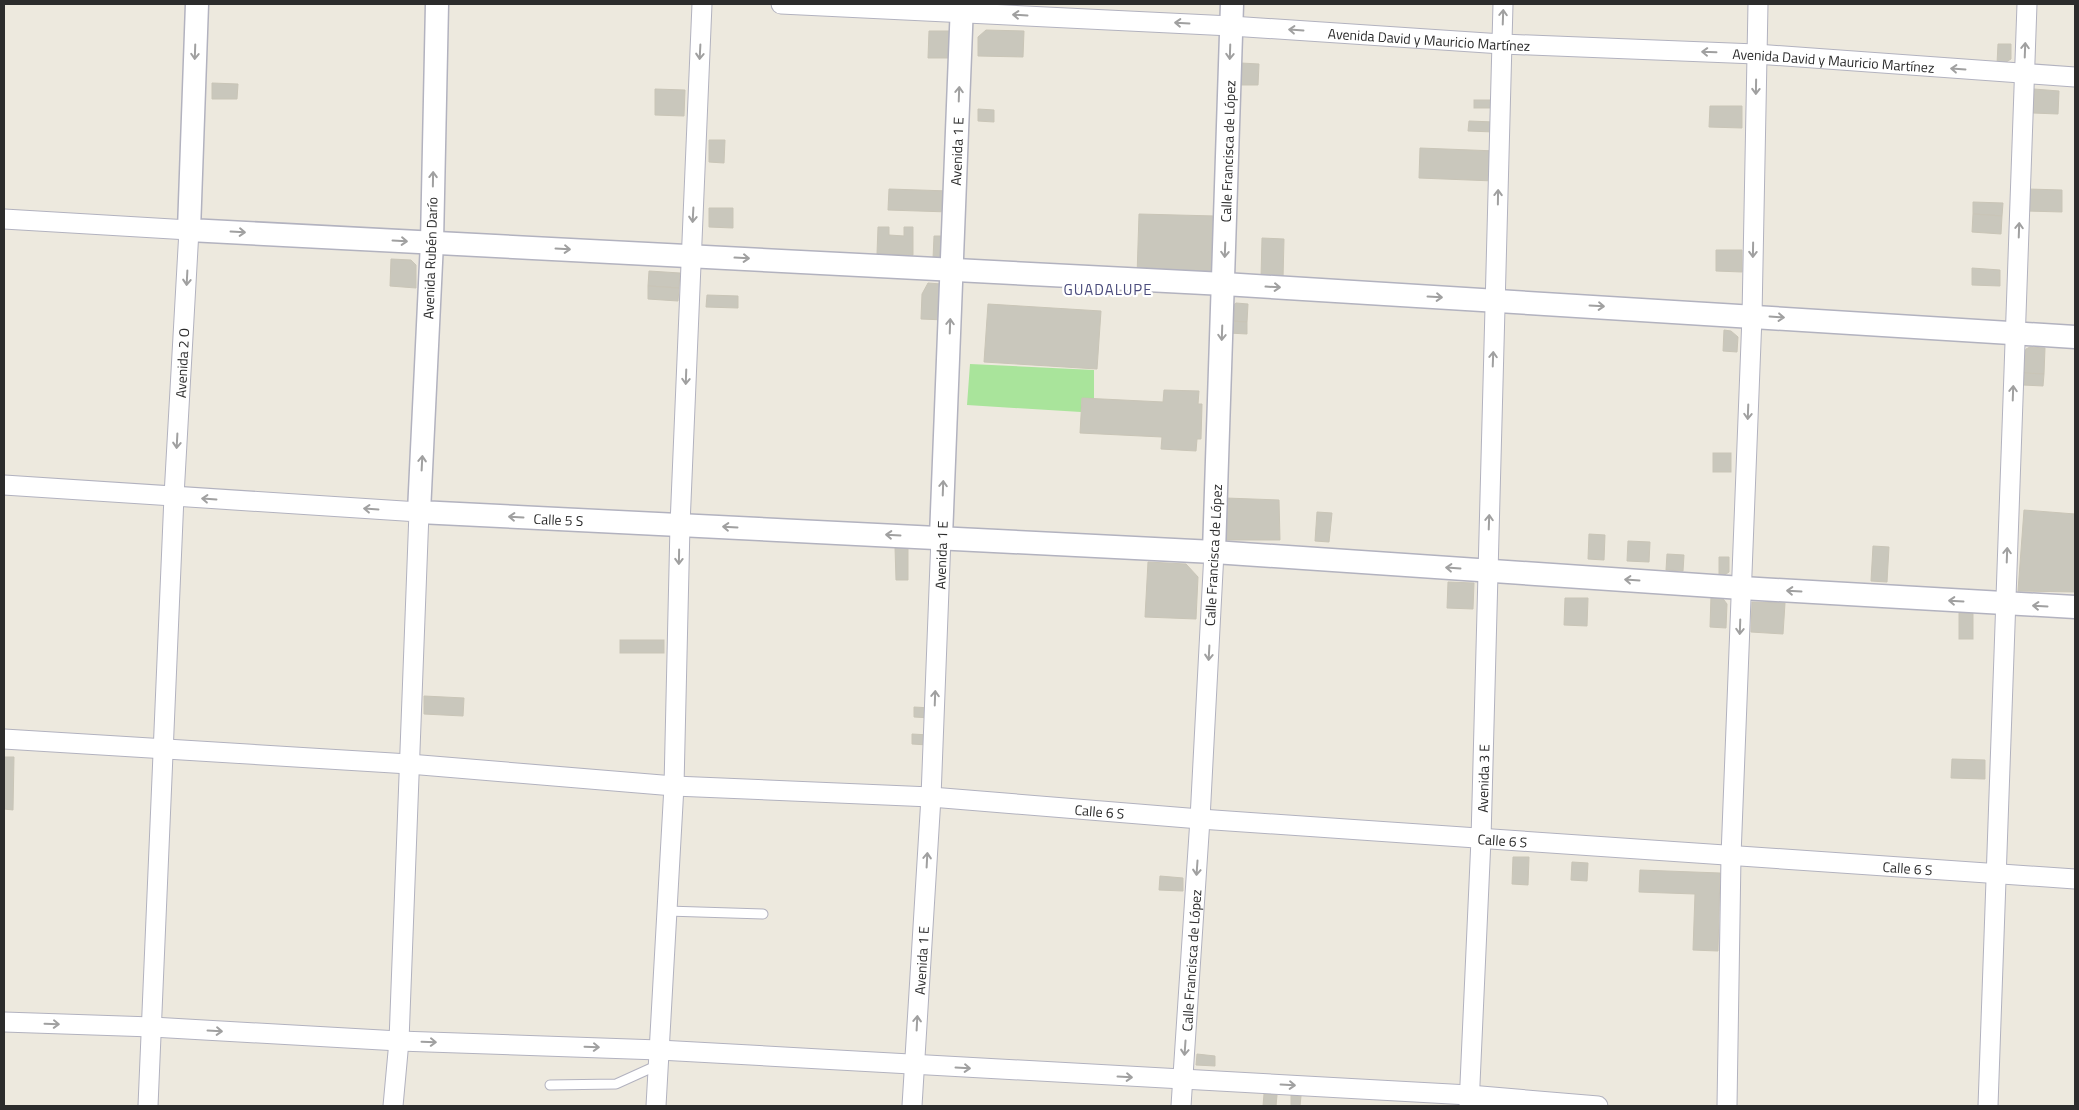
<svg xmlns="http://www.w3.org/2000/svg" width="2079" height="1110" font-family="'Titillium Web',sans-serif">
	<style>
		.grass { fill: #a9e49b }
		.building { fill: #c9c7bc; stroke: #c9c5b7 }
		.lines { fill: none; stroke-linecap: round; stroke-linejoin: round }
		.service-casing { stroke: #b2b2bf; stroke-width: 11 }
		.minor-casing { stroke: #b2b2bf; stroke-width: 21 }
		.tertiary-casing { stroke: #b2b2bf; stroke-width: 25 }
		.service { stroke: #fff; stroke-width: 9 }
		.minor { stroke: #fff; stroke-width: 19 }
		.tertiary { stroke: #fff; stroke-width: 22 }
		.oneway { stroke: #a0a0a0 }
		.labels { text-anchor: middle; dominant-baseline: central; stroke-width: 4.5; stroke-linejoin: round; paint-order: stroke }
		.street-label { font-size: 14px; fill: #2c2c2c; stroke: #fff }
		.neighbourhood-label { font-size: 15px; letter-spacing: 1px; fill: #4c4d7d; stroke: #fff }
	</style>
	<rect width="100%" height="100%" fill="#ede9de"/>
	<!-- grass -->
	<polygon class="grass" points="970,364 1094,370 1094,399 1082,398 1081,412 967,405"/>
	<!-- building -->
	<g class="building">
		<polygon points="986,30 1024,31 1023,57 978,56 978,37"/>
		<polygon points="929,31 951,31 950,58 928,58"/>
		<polygon points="1998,44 2011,44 2011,59 2003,64 1997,64"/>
		<polygon points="1241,63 1259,64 1258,85 1240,85"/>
		<polygon points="212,83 238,84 237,99 212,99"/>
		<polygon points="655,89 685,90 684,116 655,115"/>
		<polygon points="2034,89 2059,91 2058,114 2033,113"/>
		<rect x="1474" y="100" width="21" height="8"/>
		<polygon points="1710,106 1742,106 1742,128 1709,127"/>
		<polygon points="978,109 994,110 994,122 978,121"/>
		<polygon points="1469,121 1494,122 1494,132 1468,131"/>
		<polygon points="709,140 725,140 724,163 709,162"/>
		<polygon points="1420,148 1496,151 1494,181 1419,178"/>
		<polygon points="889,189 949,191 949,212 888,210"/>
		<polygon points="2028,189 2062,190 2062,212 2027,211"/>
		<polygon points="1973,202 2003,203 2002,216 1973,214"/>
		<polygon points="709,208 733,208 733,228 709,227"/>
		<polygon points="1139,214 1215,216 1212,279 1137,276"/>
		<polygon points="1973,214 2002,216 2001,234 1972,232"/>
		<polygon points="878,227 889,227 889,235 904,236 904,227 913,227 913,255 877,254"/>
		<polygon points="934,236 952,236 952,259 933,259"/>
		<polygon points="1262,238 1284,239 1283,279 1261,278"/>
		<polygon points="1716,250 1742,250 1742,272 1716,271"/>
		<polygon points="391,259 411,260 416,265 416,288 390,286"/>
		<polygon points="1972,268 2000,270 2000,286 1972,285"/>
		<polygon points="649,271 680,273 679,288 648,286"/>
		<polygon points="928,283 941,284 945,320 921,319 922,294"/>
		<polygon points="648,286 679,288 678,301 648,299"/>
		<polygon points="707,295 738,296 738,308 706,307"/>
		<polygon points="1236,303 1248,304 1247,322 1230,321 1230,308"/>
		<polygon points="988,304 1101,311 1097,369 984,362"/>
		<polygon points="1230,321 1247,322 1247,334 1229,333"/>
		<polygon points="1724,330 1731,331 1738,337 1737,352 1723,351"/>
		<polygon points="2030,347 2045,348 2044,374 2024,373 2025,352 2026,349"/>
		<polygon points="2024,373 2044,374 2043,386 2023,385"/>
		<polygon points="1164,390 1199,391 1198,404 1202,404 1201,439 1197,439 1196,451 1161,449 1162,437 1080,433 1082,398 1163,402"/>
		<rect x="1713" y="453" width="18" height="19"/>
		<polygon points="1226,498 1279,500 1280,540 1224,540"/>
		<polygon points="2024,510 2075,514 2075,592 2018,591"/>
		<polygon points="1317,512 1332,513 1329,542 1315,541"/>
		<polygon points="1589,534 1605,535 1604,560 1588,559"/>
		<polygon points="1628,541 1650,542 1649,562 1627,561"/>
		<polygon points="1873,546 1889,547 1887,582 1871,581"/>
		<polygon points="895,547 908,547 908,580 896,580"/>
		<polygon points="1667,554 1684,555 1683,571 1666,570"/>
		<polygon points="1719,557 1729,557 1729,572 1723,576 1719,576"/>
		<polygon points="1148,562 1186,564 1198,577 1196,619 1145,617"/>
		<polygon points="1448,582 1474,583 1473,609 1447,608"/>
		<polygon points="1711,596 1721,596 1727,604 1726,628 1710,627"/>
		<polygon points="1565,598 1588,598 1587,626 1564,625"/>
		<polygon points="1752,602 1785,603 1783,634 1751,632"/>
		<rect x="1959" y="613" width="14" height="26"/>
		<rect x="620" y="640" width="44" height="13"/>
		<polygon points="424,696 464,698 463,716 424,714"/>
		<polygon points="914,707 931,708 931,718 914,717"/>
		<polygon points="912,734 929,735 928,745 912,744"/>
		<polygon points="4,757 14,757 13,810 4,809"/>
		<polygon points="1952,759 1985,760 1985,779 1951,778"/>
		<polygon points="1513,857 1529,857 1528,885 1512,884"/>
		<polygon points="1572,862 1588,863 1587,881 1571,880"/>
		<polygon points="1640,870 1720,873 1718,951 1693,950 1695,894 1639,892"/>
		<polygon points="1160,876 1183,878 1183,891 1159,890"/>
		<polygon points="1197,1054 1215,1056 1215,1066 1196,1065"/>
		<polygon points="1264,1094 1277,1095 1276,1106 1263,1106"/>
		<polygon points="1291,1095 1301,1096 1300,1106 1291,1106"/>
	</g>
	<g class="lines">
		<defs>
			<g id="service">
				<polyline points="667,911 763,914"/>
				<polyline points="550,1085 616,1084 658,1065"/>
			</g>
			<g id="minor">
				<path id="s1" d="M781 4 1231 26 1502 44 1756 54 2075 77"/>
				<polyline points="4,219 189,230 174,496 148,1106"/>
				<polyline points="4,485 419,512 399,1041 393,1106"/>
				<path id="s2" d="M4 739 409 764 674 786 931 797 1200 819 2075 879"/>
				<polyline points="4,1022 152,1027 399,1041 659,1050 1469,1095 1598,1106"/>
				<polyline points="656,1106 674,786 680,525 702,4"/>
				<path id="s3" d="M912 1106 931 797 941 537"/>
				<path id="s4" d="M1181 1106 1200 819 1214 552"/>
				<path id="s5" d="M1469 1106 1481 839 1503 4"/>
				<polyline points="1727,1106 1731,856 1752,316 1758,4"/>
				<polyline points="1988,1106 2027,4"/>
			</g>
			<g id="tertiary">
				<polyline points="197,4 189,230 1224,284 2075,337"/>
				<path id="s6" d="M437 4 432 242 419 512 1214 552 1742 588 2075 607"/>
				<path id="s7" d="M941 537 962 4"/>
				<path id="s8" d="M1214 552 1232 4"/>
			</g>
		</defs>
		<!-- service casing -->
		<use href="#service" class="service-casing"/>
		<!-- minor casing -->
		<use href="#minor" class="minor-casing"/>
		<!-- tertiary casing -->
		<use href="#tertiary" class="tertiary-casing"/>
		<!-- service -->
		<use href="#service" class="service"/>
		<!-- minor -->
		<use href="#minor" class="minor"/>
		<!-- tertiary -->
		<use href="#tertiary" class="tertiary"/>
	</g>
	<!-- one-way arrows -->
	<defs><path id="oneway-shaft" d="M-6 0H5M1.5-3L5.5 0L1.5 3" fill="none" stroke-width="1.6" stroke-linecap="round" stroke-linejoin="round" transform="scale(1.25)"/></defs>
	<g class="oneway">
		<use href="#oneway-shaft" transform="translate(1020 15) rotate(-177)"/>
		<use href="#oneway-shaft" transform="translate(1503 17) rotate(-88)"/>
		<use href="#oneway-shaft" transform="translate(1182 23) rotate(-177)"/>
		<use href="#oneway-shaft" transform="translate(1296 30) rotate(-176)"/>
		<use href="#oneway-shaft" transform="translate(2025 50) rotate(-88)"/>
		<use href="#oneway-shaft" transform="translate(195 52) rotate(92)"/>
		<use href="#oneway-shaft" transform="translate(700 52) rotate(93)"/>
		<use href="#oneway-shaft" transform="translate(1230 52) rotate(92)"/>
		<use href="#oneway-shaft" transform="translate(1709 52) rotate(-178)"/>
		<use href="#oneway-shaft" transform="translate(1958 69) rotate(-176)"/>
		<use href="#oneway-shaft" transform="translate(1756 87) rotate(91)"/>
		<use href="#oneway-shaft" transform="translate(959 94) rotate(-88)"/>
		<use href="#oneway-shaft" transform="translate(433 179) rotate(-89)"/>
		<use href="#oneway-shaft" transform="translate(1498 197) rotate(-89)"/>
		<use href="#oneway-shaft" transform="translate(693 215) rotate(93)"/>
		<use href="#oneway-shaft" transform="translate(2019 230) rotate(-88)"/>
		<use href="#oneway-shaft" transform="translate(238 232) rotate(3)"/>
		<use href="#oneway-shaft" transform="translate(400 241) rotate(3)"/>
		<use href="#oneway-shaft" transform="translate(563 249) rotate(3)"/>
		<use href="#oneway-shaft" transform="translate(1225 250) rotate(92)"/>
		<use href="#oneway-shaft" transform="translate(1753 250) rotate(91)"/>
		<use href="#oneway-shaft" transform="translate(742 258) rotate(3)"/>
		<use href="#oneway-shaft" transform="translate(187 278) rotate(93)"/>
		<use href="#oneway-shaft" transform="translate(1273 287) rotate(3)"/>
		<use href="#oneway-shaft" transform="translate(1435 297) rotate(3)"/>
		<use href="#oneway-shaft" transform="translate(1597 306) rotate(3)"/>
		<use href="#oneway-shaft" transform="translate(1777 317) rotate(4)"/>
		<use href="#oneway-shaft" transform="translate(950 326) rotate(-88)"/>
		<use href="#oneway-shaft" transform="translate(1222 333) rotate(92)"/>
		<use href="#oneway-shaft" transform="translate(1493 359) rotate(-88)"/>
		<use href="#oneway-shaft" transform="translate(686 377) rotate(92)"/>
		<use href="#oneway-shaft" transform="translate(2013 393) rotate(-88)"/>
		<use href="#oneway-shaft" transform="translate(1748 412) rotate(92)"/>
		<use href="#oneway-shaft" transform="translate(177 441) rotate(93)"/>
		<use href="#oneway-shaft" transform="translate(422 463) rotate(-87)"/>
		<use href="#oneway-shaft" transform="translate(943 488) rotate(-88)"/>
		<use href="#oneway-shaft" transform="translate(209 499) rotate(-176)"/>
		<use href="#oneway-shaft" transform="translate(371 509) rotate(-176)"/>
		<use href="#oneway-shaft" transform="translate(516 517) rotate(-177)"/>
		<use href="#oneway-shaft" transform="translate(1489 522) rotate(-88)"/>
		<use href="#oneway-shaft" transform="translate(730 527) rotate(-177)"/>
		<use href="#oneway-shaft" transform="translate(893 535) rotate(-177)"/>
		<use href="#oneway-shaft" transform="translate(2007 555) rotate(-88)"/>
		<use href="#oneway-shaft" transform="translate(679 557) rotate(91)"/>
		<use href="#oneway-shaft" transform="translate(1453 568) rotate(-176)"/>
		<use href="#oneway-shaft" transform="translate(1632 580) rotate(-176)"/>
		<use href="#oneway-shaft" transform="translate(1794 591) rotate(-177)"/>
		<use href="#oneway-shaft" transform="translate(1956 601) rotate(-177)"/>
		<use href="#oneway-shaft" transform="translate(2040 606) rotate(-177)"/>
		<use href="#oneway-shaft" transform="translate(1740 627) rotate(92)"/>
		<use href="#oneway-shaft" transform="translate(1209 653) rotate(93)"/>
		<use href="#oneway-shaft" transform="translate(935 698) rotate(-88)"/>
		<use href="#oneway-shaft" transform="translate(927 860) rotate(-87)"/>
		<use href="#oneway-shaft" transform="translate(1197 868) rotate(94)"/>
		<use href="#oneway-shaft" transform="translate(917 1023) rotate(-87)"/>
		<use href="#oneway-shaft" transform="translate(52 1024) rotate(2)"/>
		<use href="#oneway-shaft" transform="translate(215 1031) rotate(3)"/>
		<use href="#oneway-shaft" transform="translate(429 1042) rotate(2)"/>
		<use href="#oneway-shaft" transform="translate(592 1047) rotate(2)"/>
		<use href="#oneway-shaft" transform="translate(1185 1048) rotate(94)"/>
		<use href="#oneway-shaft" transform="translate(963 1068) rotate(3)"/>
		<use href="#oneway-shaft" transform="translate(1125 1077) rotate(3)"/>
		<use href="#oneway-shaft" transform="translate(1288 1085) rotate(3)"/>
	</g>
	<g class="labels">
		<!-- street labels -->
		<g class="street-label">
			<text stroke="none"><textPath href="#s1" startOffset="649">Avenida David y Mauricio Martínez</textPath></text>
			<text stroke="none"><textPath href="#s1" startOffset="1054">Avenida David y Mauricio Martínez</textPath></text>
			<text stroke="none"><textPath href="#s7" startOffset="386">Avenida 1 E</textPath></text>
			<text stroke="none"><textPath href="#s8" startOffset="401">Calle Francisca de López</textPath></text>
			<text transform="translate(430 258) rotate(-88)">Avenida Rubén Darío</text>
			<text transform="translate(182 363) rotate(-87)">Avenida 2 O</text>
			<text stroke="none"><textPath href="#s6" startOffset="648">Calle 5 S</textPath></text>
			<text transform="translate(941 555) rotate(-88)">Avenida 1 E</text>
			<text transform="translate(1213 555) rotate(-87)">Calle Francisca de López</text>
			<text stroke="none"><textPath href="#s5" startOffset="328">Avenida 3 E</textPath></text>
			<text stroke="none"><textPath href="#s2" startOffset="1098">Calle 6 S</textPath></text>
			<text stroke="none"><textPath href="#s2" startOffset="1502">Calle 6 S</textPath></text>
			<text stroke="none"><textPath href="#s2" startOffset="1908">Calle 6 S</textPath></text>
			<text stroke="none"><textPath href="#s3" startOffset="146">Avenida 1 E</textPath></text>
			<text stroke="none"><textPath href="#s4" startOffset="146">Calle Francisca de López</textPath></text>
		</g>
		<!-- neighbourhood labels -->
		<g class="neighbourhood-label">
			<text x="1108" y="289">GUADALUPE</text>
		</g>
	</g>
	<!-- border -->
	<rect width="2079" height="1110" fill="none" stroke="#2c2c2c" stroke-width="10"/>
</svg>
